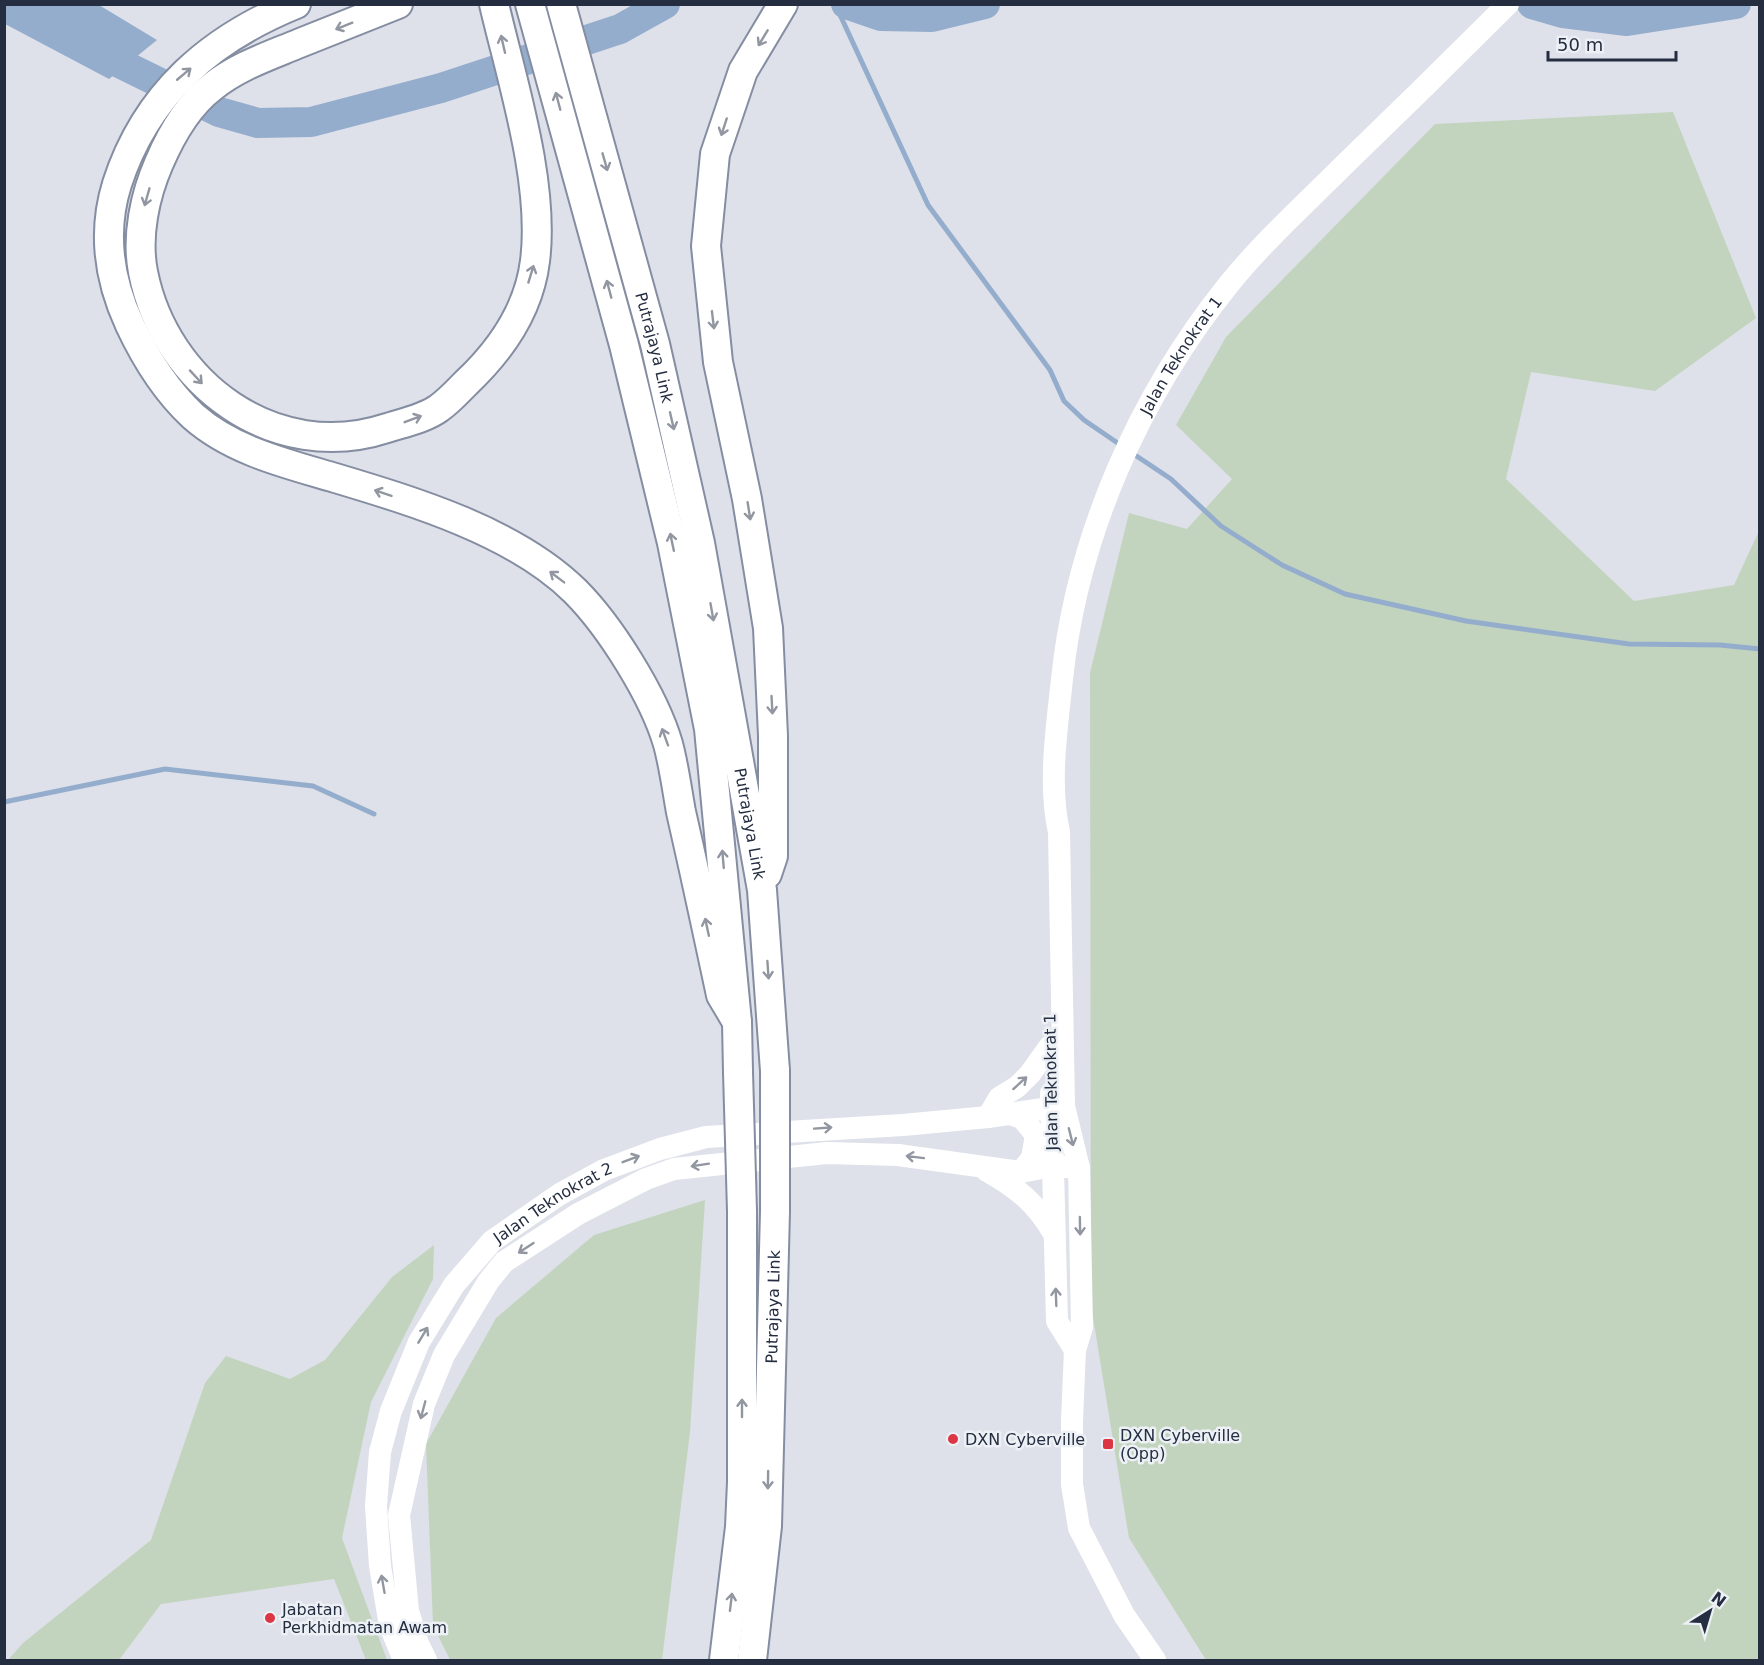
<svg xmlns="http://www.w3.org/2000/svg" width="1764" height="1665" font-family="'DejaVu Sans',sans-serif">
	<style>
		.green { fill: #c2d4be }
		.water { fill: #95adcd }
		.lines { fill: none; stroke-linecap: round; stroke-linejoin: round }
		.stream { stroke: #95adcd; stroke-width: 5 }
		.river { stroke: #95adcd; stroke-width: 30 }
		.motorway-casing { stroke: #848da1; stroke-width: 32 }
		.secondary { stroke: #fff; stroke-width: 22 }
		.motorway { stroke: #fff; stroke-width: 28 }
		.motorway-bridge-casing { stroke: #848da1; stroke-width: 32; stroke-linecap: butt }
		.motorway-bridge { stroke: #fff; stroke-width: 28 }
		.oneway { stroke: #9296a0 }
		.poi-dot { fill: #dc3544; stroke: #edf1f6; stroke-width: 2 }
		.labels { text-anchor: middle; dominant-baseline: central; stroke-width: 5; stroke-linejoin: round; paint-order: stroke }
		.street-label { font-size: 16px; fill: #252e41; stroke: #edf1f6 }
		.poi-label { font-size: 16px; fill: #252e41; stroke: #edf1f6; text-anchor: start }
	</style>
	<rect width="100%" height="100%" fill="#dee1e9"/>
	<!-- green -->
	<g class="green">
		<polygon points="1673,112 1756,318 1655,391 1531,372 1506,479 1634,601 1734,585 1759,531 1759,1660 1206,1660 1129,1538 1091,1305 1090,673 1129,513 1187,529 1232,479 1176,425 1226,337 1435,124"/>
		<polygon points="705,1200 690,1432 662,1660 450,1660 433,1625 426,1444 496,1318 594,1235"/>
		<polygon points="434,1245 433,1279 371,1402 342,1538 387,1660 366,1660 334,1579 161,1604 119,1660 8,1660 23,1643 151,1540 205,1383 226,1356 290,1379 325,1360 392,1277"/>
	</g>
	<!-- water -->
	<polygon class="water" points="4,5 99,5 157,40 109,79 5,24"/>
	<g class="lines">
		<!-- stream -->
		<g class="stream">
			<polyline points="835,4 928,205 1050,370 1064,401 1084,420 1122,446"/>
			<polyline points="1132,453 1171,479 1221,526 1282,565 1345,594 1466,621 1629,644 1720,645 1760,649"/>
			<polyline points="4,802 165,769 313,786 374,814"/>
		</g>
		<!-- river -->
		<g class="river">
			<polyline points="846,4 881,16 932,17 985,4"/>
			<polyline points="1532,4 1563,13 1627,21 1736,4"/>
			<polyline points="89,48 219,112 258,123 311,122 441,88 620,29 665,4"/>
		</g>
		<defs>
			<g id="motorway">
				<path d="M296 4C210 39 146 94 117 184 102 232 109 280 130 325 146 359 165 390 193 416 231 450 284 463 332 477 412 501 514 531 575 591 610 626 654 696 668 744 674 766 677 790 681 812 695 873 708 934 721 995L737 1022"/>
				<path d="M398 4C366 17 333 30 300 43 269 56 238 66 212 87 187 106 171 135 159 163 145 195 136 236 143 272 165 384 275 465 387 428 403 423 426 418 439 408 449 401 458 391 466 383 501 350 529 310 535 261 545 183 512 81 494 4"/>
				<polyline points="530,4 624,345 672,543 709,729 737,1022 738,1072"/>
				<path id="s3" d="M561 4 655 344 700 543 762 890 775 1071"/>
				<polyline points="767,874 773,856 773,736 768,628 747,499 718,362 706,246 715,154 743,71 783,4"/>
				<polyline points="724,1660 740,1527 742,1482 742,1211"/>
				<path id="s4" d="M752 1660 767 1526 775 1211"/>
			</g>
		</defs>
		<!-- motorway casing -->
		<use href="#motorway" class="motorway-casing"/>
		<!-- secondary -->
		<g class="secondary">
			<polyline points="1051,1093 1057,1321 1075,1350"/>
			<polyline points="1010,1114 1022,1118 1036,1135 1032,1158 1021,1172"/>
			<polyline points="988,1117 999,1098 1017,1087 1030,1074 1050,1046"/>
			<path d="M987 1171C1017 1188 1035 1202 1053 1232"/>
			<path id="s1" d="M404 1660 390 1626 380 1566 376 1506 380 1452 391 1411 419 1342 454 1285 492 1241 560 1194 604 1170 660 1149 706 1137 903 1125 988 1117 1064 1106"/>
			<polyline points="426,1660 418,1644 408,1611 399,1515 424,1404 444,1355 488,1282 504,1262 578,1214 646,1179 674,1169 827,1153 898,1155 1021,1172 1052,1166 1079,1168"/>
			<path id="s2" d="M1155 1660 1124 1615 1079 1528 1072 1484V1421L1075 1350 1082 1327 1079 1168 1064 1106 1059 832C1048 784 1057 728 1062 679 1077 536 1139 396 1229 284 1263 242 1304 205 1342 167 1398 113 1453 59 1508 4"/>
		</g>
		<!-- motorway -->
		<use href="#motorway" class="motorway"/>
		<defs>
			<g id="motorway-bridge">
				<polyline points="775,1071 775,1211"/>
				<polyline points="738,1072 742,1211"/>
			</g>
		</defs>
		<!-- motorway-bridge casing -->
		<use href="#motorway-bridge" class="motorway-bridge-casing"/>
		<!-- motorway-bridge -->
		<use href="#motorway-bridge" class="motorway-bridge"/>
	</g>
	<!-- one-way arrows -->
	<defs><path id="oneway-shaft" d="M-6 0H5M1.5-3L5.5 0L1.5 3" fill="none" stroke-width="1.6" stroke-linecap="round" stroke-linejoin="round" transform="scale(1.5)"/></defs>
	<g class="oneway">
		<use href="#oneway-shaft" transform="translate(344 26) rotate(158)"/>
		<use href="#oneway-shaft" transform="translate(763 38) rotate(121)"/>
		<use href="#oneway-shaft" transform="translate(503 44) rotate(-103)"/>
		<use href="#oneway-shaft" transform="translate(184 74) rotate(-40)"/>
		<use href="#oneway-shaft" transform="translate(558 101) rotate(-105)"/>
		<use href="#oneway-shaft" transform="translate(724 127) rotate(108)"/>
		<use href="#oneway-shaft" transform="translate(605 162) rotate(74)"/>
		<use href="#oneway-shaft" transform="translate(147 197) rotate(106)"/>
		<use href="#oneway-shaft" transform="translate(531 274) rotate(-73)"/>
		<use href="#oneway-shaft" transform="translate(609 289) rotate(-105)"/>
		<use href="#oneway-shaft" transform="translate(713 320) rotate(83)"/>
		<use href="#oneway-shaft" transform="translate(196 377) rotate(47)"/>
		<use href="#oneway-shaft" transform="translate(413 419) rotate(-21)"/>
		<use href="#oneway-shaft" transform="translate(672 421) rotate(77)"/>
		<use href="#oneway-shaft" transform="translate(383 493) rotate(-161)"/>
		<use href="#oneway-shaft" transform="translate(749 511) rotate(81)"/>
		<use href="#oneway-shaft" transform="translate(672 542) rotate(-102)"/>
		<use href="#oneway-shaft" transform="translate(557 577) rotate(-143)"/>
		<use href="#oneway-shaft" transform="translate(712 612) rotate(80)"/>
		<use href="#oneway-shaft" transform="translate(772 705) rotate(87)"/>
		<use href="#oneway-shaft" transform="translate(665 737) rotate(-110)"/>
		<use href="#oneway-shaft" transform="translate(723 859) rotate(-95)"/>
		<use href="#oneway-shaft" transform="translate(707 927) rotate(-102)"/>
		<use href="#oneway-shaft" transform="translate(768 970) rotate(86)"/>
		<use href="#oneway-shaft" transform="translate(1020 1083) rotate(-42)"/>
		<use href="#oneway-shaft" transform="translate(823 1128) rotate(-4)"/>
		<use href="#oneway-shaft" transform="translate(1071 1137) rotate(76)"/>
		<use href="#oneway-shaft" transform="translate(915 1157) rotate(-173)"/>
		<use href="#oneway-shaft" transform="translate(631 1159) rotate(-21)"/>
		<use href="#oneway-shaft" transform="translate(700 1165) rotate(171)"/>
		<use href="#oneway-shaft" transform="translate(1080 1226) rotate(89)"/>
		<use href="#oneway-shaft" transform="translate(526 1248) rotate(147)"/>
		<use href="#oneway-shaft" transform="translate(1056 1297) rotate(-92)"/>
		<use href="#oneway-shaft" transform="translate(423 1335) rotate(-59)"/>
		<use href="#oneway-shaft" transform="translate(742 1408) rotate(-90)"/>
		<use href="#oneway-shaft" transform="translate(423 1410) rotate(105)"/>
		<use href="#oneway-shaft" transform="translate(768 1480) rotate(91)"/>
		<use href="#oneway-shaft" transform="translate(383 1584) rotate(-100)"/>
		<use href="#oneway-shaft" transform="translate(731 1602) rotate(-83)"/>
	</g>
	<!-- markers -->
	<g class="poi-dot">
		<circle cx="953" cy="1439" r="6"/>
		<rect x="1102" y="1438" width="12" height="12" rx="3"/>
		<circle cx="270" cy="1618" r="6"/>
	</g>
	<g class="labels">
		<!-- street labels -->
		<g class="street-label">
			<text stroke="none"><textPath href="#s3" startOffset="356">Putrajaya Link</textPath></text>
			<text stroke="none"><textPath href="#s2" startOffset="1354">Jalan Teknokrat 1</textPath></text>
			<text stroke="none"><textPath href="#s3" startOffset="842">Putrajaya Link</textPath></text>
			<text transform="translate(1051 1082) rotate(-91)">Jalan Teknokrat 1</text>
			<text stroke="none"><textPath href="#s1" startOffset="526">Jalan Teknokrat 2</textPath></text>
			<text stroke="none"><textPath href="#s4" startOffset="354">Putrajaya Link</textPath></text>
		</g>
		<!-- poi labels -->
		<g class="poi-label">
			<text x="1120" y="1435">DXN Cyberville<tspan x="1120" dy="18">(Opp)</tspan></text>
			<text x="965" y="1439">DXN Cyberville</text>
			<text x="282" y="1609">Jabatan<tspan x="282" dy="18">Perkhidmatan Awam</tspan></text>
		</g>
	</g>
	<!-- border -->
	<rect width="1764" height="1665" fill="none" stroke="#252e41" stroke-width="12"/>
	<!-- north arrow -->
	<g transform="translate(1710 1611) rotate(37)" stroke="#edf1f6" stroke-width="4.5" paint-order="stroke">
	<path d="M0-4.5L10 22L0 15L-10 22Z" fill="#252e41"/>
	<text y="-9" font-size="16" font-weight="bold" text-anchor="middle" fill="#252e41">N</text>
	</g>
	<!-- scale -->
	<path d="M1548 51v9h128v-9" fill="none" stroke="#252e41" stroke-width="3"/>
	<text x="1557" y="51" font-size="18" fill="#252e41" stroke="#edf1f6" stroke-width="4.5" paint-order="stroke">50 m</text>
</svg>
